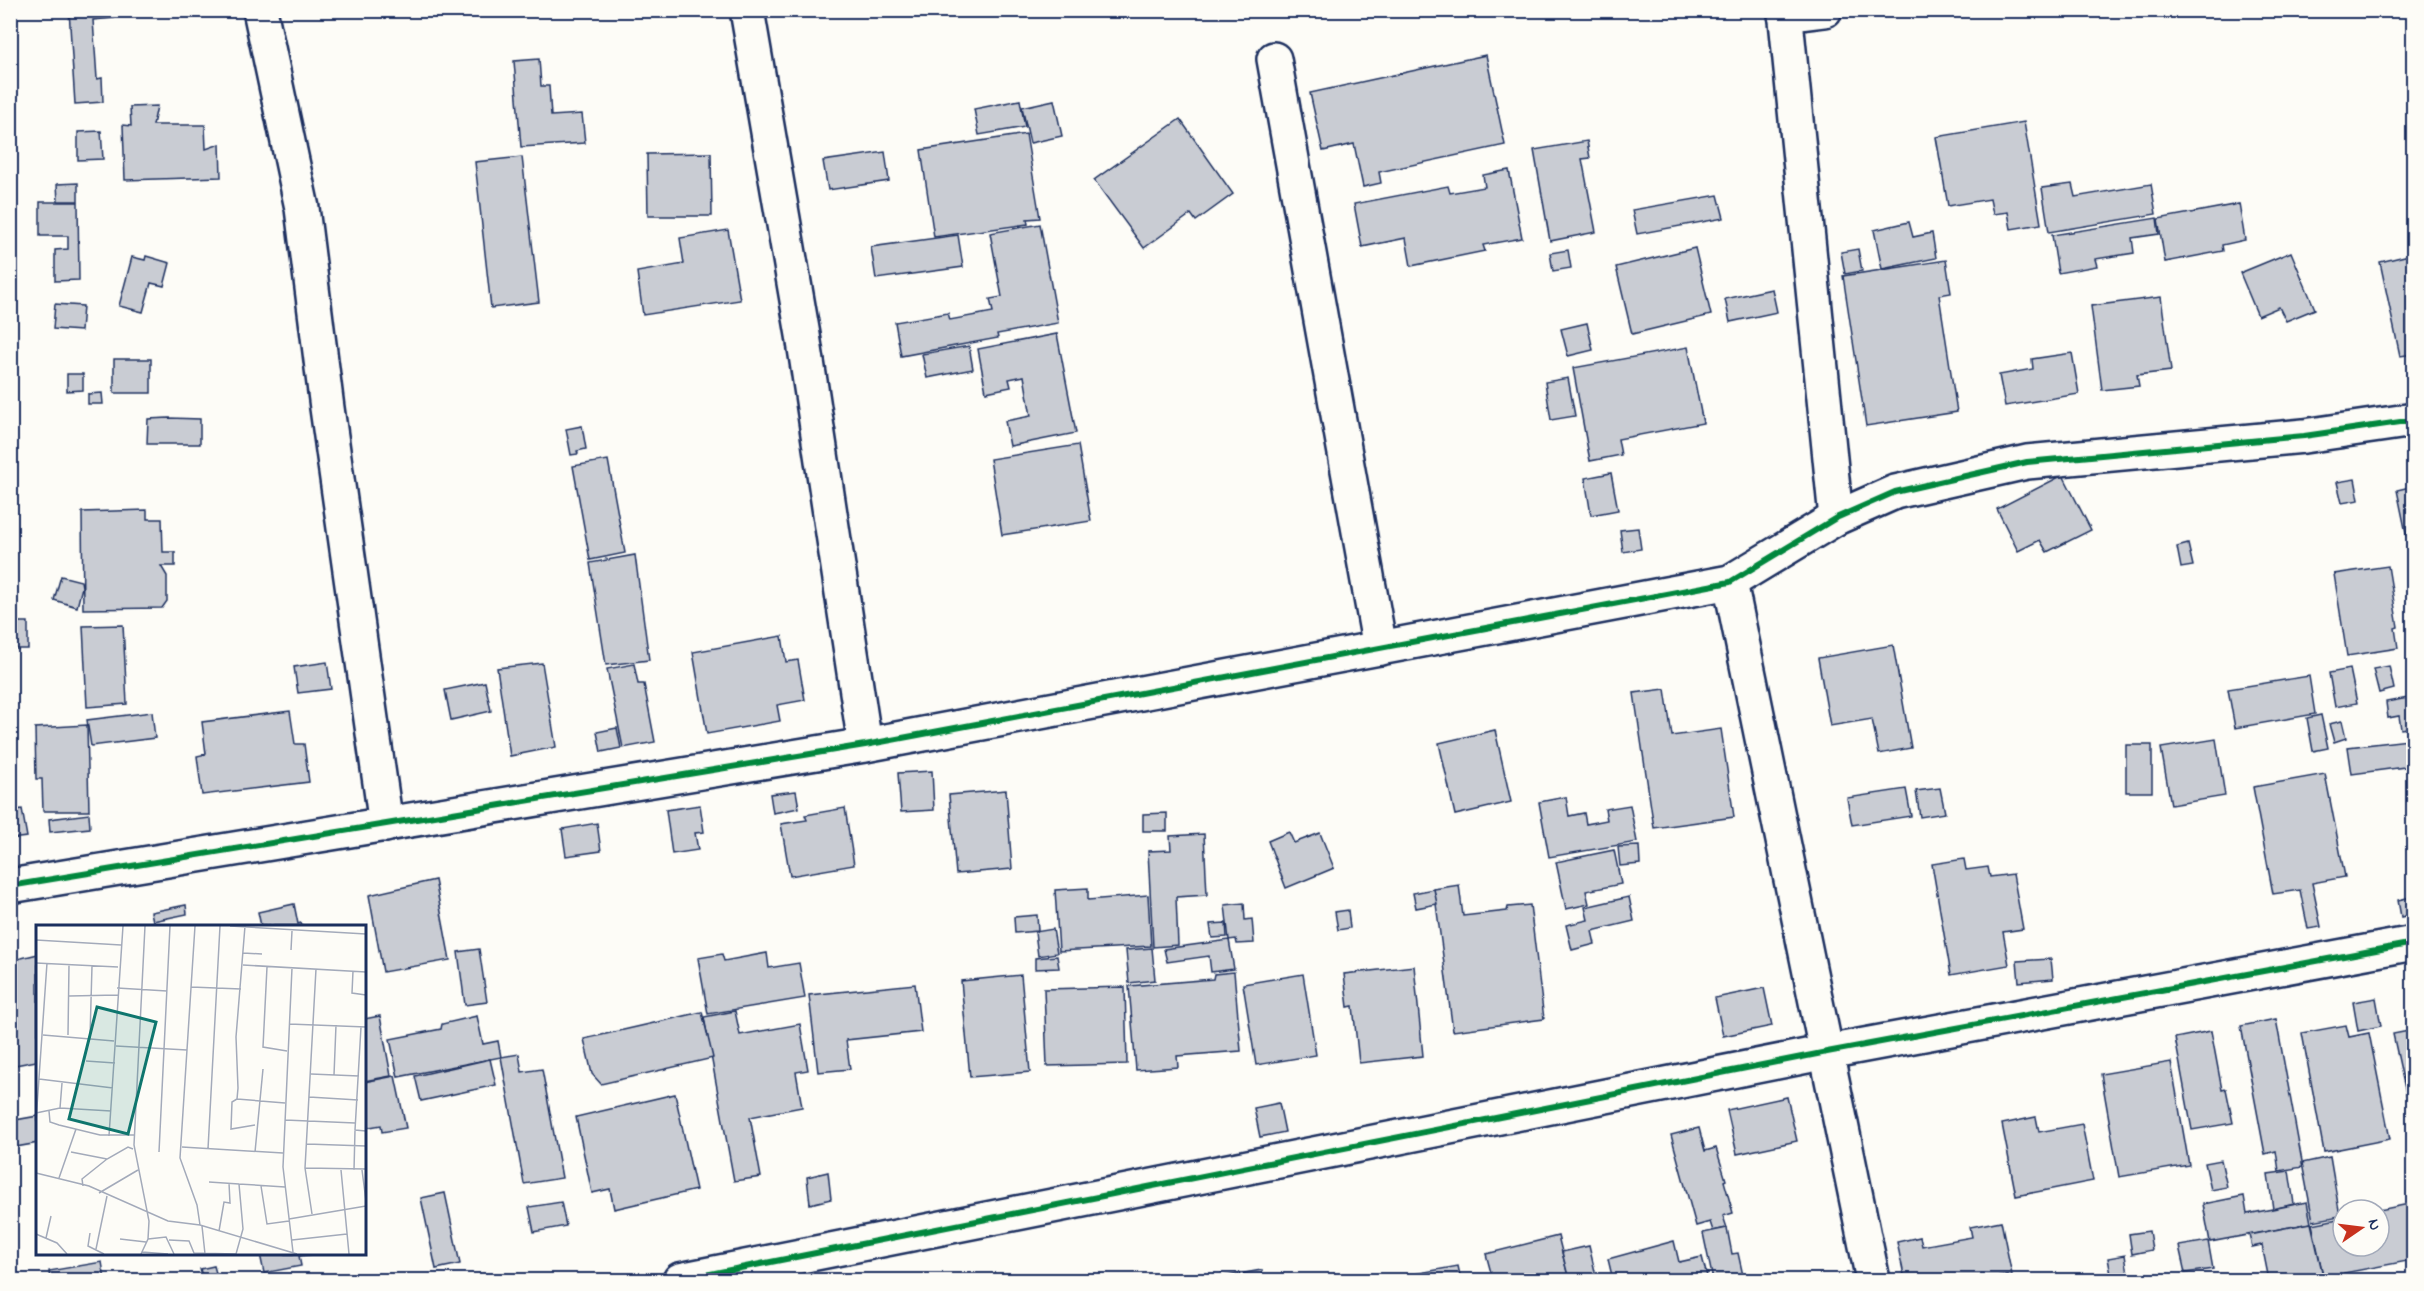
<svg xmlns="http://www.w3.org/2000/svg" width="2424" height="1291" font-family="'Indie Flower',sans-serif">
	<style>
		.building { fill: #c9ccd3; stroke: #1b2f5e; stroke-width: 1.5 }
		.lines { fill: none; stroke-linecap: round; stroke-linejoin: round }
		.street-casing { stroke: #1b2f5e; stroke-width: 38 }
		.street { stroke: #fdfcf7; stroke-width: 33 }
		.cycleway-casing { stroke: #fdfcf7; stroke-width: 10 }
		.cycleway { stroke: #00873e; stroke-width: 6 }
		.inset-road { fill: none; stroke: #a3aaba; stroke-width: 1.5 }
		.view { fill: #0f766e; fill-opacity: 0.15; stroke: #0f766e; stroke-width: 3 }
		.inset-edge { fill: none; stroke: #1b2f5e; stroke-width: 3 }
	</style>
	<rect width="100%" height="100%" fill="#fdfcf7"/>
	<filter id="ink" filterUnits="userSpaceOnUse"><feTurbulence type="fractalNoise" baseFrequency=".0167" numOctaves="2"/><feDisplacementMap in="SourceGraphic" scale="12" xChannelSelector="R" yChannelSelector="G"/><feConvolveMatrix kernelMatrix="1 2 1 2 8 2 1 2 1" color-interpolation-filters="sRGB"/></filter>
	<g filter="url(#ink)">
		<!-- building -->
		<g class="building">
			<polygon points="69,10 114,10 114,18 93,20 97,79 102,78 103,102 75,104"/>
			<polygon points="1486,55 1505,145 1379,172 1381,183 1363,187 1354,144 1323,151 1310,93"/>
			<polygon points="539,59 541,86 549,86 551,116 582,114 585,143 521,147 514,61"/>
			<polygon points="1020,100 1025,127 979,135 974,109"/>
			<polygon points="1054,100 1062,136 1030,143 1022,107"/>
			<polygon points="157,106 153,125 205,125 206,149 220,144 221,177 125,180 123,125 131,126 130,107"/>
			<polygon points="1180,119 1233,194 1196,221 1191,214 1144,248 1094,180"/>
			<polygon points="2024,122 2041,224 2011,229 2008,212 1993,214 1990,199 1948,206 1936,137"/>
			<polygon points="101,131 103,159 78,160 78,132"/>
			<polygon points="1026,134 1040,218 1027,219 1028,224 934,237 921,150"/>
			<polygon points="1587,141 1590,158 1582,159 1596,232 1550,241 1534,150"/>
			<polygon points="885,152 889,181 828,190 823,161"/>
			<polygon points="711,153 712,216 648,216 647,154"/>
			<polygon points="522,157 539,302 491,308 475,162"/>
			<polygon points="1509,170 1522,238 1483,245 1485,251 1411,266 1406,238 1362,247 1354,204 1448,186 1450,193 1485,187 1483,175"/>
			<polygon points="78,183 78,201 58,201 57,184"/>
			<polygon points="2072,184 2075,197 2151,184 2156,214 2049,232 2042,188"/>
			<polygon points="1718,195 1724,218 1637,234 1632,210"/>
			<polygon points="40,202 78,202 79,280 55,281 55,250 68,249 68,236 40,236"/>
			<polygon points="2239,204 2245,240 2222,245 2223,251 2165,262 2158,219"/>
			<polygon points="2157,218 2159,234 2132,238 2134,253 2095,259 2097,266 2058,273 2052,235"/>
			<polygon points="1909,222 1913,237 1932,233 1936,258 1882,269 1874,230"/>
			<polygon points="1040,224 1058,323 997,334 998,338 901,356 895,322 948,313 950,320 993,312 990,299 1002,297 990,233"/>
			<polygon points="728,230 740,300 643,315 637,272 684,264 680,238"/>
			<polygon points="958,235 963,267 876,279 871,247"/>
			<polygon points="1695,248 1711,315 1632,334 1616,267"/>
			<polygon points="1858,249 1862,271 1845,274 1841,252"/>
			<polygon points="1568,250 1571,268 1553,271 1550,253"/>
			<polygon points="2291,252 2315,309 2286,321 2279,307 2258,316 2240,273"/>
			<polygon points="2409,255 2414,275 2414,354 2400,356 2380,262"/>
			<polygon points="146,256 170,263 164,286 151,283 143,312 119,306 132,257 145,260"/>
			<polygon points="1946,260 1951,293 1939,295 1957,412 1866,426 1843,276"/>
			<polygon points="1772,289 1777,312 1730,322 1725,299"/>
			<polygon points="2161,297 2171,371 2137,375 2139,386 2102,390 2091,306"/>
			<polygon points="55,304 83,306 81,331 53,329"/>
			<polygon points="1587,323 1593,350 1568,356 1561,329"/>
			<polygon points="1057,334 1076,433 1010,446 1005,421 1031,416 1024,376 1009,379 1011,387 986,392 978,349"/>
			<polygon points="969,346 973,369 927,378 922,354"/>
			<polygon points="1688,347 1703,423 1618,439 1621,455 1590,461 1573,368"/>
			<polygon points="2072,353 2079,394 2005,406 1999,375 2033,369 2032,359"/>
			<rect x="114" y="359" width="37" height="34"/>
			<polygon points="67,374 83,374 83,390 67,391"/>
			<polygon points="1568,378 1575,416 1551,420 1545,382"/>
			<polygon points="102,393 103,404 88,404 88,394"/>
			<polygon points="169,418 200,419 200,444 147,444 148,419"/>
			<polygon points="582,426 586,449 577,451 578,454 571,455 566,429"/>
			<polygon points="1078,445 1091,521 1002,535 990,459"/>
			<polygon points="608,460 625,553 590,560 573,466"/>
			<polygon points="1611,473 1618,510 1591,515 1585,478"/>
			<polygon points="2063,475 2091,530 2047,552 2040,540 2018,551 1997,509"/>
			<polygon points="2355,479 2359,500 2342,503 2337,482"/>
			<polygon points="2414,486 2414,572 2397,490"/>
			<polygon points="147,510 147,519 162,519 163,552 175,552 175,566 161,566 167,576 167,601 162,608 83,609 82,512"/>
			<polygon points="1638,528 1641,549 1623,552 1620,530"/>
			<polygon points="2188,544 2193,566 2181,568 2177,547"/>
			<polygon points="635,555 649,660 606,665 590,563"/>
			<polygon points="2388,566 2398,627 2395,628 2398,648 2347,656 2334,574"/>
			<polygon points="61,576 81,581 82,587 77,607 54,600"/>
			<rect x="10" y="622" width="18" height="27"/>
			<polygon points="123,625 127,704 87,707 83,626"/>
			<polygon points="782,636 786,662 798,660 805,700 777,705 780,721 707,734 693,652"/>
			<polygon points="1893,645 1911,748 1879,754 1872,719 1830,726 1818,658"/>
			<polygon points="327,662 331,689 298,693 294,667"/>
			<polygon points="542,663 556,747 510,756 497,668"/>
			<polygon points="634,664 638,684 644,684 655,742 623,748 607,669"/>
			<polygon points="2389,666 2394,689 2379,693 2373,669"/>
			<polygon points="2350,669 2357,703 2335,707 2329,673"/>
			<polygon points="2309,676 2315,714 2235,728 2228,689"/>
			<polygon points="485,682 491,711 451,720 445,690"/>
			<polygon points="1665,689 1672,736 1721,729 1734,817 1654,828 1634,693"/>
			<polygon points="2414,697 2414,727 2401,729 2399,716 2388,718 2386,702"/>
			<polygon points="290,711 295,744 304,744 309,782 202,795 197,756 206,754 202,722"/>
			<polygon points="152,712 155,738 91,746 87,720"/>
			<polygon points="2321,715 2328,748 2313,751 2307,718"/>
			<polygon points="2342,721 2346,738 2334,742 2329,724"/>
			<polygon points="87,725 89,811 43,811 42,779 36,779 35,728"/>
			<polygon points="617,728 621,748 601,752 597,732"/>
			<polygon points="1495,730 1511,802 1455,815 1439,743"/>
			<polygon points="2216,739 2225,796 2171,805 2161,748"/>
			<polygon points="2408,740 2412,766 2352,774 2348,747"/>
			<rect x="2126" y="745" width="26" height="47"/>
			<polygon points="932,771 934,810 901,812 898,773"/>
			<polygon points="2325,774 2345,877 2312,883 2321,927 2308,929 2300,890 2273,894 2253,787"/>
			<polygon points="1940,788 1945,813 1920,817 1916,791"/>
			<polygon points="1906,789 1911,816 1852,825 1847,798"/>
			<polygon points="1006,790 1012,869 956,874 949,795"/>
			<polygon points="796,791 799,808 773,813 770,794"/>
			<polygon points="1566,797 1569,816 1584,813 1586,824 1607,820 1605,809 1630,805 1637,842 1549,857 1539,802"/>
			<polygon points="700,805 704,832 695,833 698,850 672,854 666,810"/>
			<polygon points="845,808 854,865 790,876 781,824 807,820 805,815"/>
			<polygon points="22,809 27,837 10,839 10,811"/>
			<polygon points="1167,813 1167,831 1143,831 1143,814"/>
			<polygon points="89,814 90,828 50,832 49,819"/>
			<polygon points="597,823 601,851 566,856 562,829"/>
			<polygon points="1289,832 1294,843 1320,833 1334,868 1286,888 1268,841"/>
			<polygon points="1204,834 1207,895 1176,897 1178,945 1153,947 1148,851 1171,850 1170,836"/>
			<polygon points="1639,846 1640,864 1620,866 1618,847"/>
			<polygon points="1614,850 1621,884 1586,891 1589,904 1566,909 1556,862"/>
			<polygon points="1964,859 1966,870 1988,867 1990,877 2013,874 2023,929 2003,932 2009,965 1951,975 1932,864"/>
			<polygon points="435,880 450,960 383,972 369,895"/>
			<polygon points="1459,885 1463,916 1507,911 1508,907 1530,905 1544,1019 1453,1031 1434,889"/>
			<polygon points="1088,888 1088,900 1148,895 1151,946 1059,951 1055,890"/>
			<polygon points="1434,889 1437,904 1416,908 1413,893"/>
			<polygon points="1629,897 1634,921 1592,931 1595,944 1572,950 1566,925 1588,920 1585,907"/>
			<polygon points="2411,897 2414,914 2401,917 2398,900"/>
			<polygon points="1244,903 1245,920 1252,919 1254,943 1237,944 1236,939 1229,940 1225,905"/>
			<polygon points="294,904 298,924 301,923 302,926 261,926 258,912"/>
			<polygon points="186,905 187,914 153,921 151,912"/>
			<polygon points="1348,910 1350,928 1338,930 1335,912"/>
			<polygon points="1037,915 1038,931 1015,933 1014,917"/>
			<polygon points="1226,923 1227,937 1212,938 1210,924"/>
			<polygon points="1053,929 1057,953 1038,956 1035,932"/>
			<polygon points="1229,940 1234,969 1211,972 1209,956 1167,962 1164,949"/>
			<polygon points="1152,948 1155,980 1129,983 1126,950"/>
			<polygon points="479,949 487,1002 465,1005 458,952"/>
			<polygon points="767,953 769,968 799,963 805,998 708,1014 698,958 722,954 724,961"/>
			<polygon points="38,954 38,1063 36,1061 10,1066 10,969 14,968 13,960"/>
			<polygon points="1057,956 1059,968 1035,969 1035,958"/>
			<polygon points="2051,959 2053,979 2019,982 2017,961"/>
			<polygon points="1414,966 1423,1056 1359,1063 1353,1006 1348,1007 1344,974"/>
			<polygon points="1234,972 1241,1051 1177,1056 1178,1067 1136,1070 1129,986 1213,979 1214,974"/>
			<polygon points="1303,974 1316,1055 1256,1065 1243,984"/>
			<polygon points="1021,975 1030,1072 970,1077 961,981"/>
			<polygon points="915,984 921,1032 846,1040 850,1069 818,1072 809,995"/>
			<polygon points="1125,987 1127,1064 1047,1066 1044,989"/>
			<polygon points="1764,988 1772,1026 1723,1036 1715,998"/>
			<polygon points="2376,998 2381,1026 2358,1031 2353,1002"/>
			<polygon points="735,1011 740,1035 800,1024 808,1070 796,1072 802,1107 750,1117 761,1177 734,1181 704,1017"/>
			<polygon points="702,1012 713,1058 601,1084 592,1074 584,1039"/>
			<polygon points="380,1016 391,1076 364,1081 364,1019"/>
			<polygon points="477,1016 483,1044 498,1041 501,1057 398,1077 390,1039 441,1029 442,1024"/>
			<polygon points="2276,1019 2303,1167 2279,1171 2276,1151 2265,1154 2241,1026"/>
			<polygon points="2346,1025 2349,1037 2369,1033 2390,1139 2324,1152 2302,1033"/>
			<polygon points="2414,1030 2414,1130 2393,1034"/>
			<polygon points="2211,1031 2222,1090 2226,1089 2233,1123 2192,1130 2175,1038"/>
			<polygon points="519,1054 522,1072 542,1069 562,1178 524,1184 501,1057"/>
			<polygon points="490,1059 496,1085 421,1101 415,1076"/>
			<polygon points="2171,1062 2189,1165 2119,1177 2101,1074"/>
			<polygon points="395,1076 406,1128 382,1132 381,1125 364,1128 364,1082"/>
			<polygon points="675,1094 696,1190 614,1209 610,1189 592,1193 576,1117"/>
			<polygon points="1787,1097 1797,1141 1737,1154 1727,1110"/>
			<polygon points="1279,1103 1285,1132 1260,1137 1254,1108"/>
			<polygon points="38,1116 38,1143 10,1148 10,1121"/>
			<polygon points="2036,1117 2039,1132 2082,1124 2093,1181 2016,1196 2002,1124"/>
			<polygon points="1699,1128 1705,1151 1716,1148 1726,1180 1724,1181 1733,1213 1723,1216 1727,1228 1713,1231 1710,1222 1696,1226 1671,1135"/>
			<polygon points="2330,1157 2340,1216 2313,1221 2302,1163"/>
			<polygon points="2221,1160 2227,1187 2211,1190 2205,1163"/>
			<polygon points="2289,1171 2294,1204 2273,1209 2268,1174"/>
			<polygon points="828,1172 831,1199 810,1204 807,1177"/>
			<polygon points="445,1193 460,1264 436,1269 421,1198"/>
			<polygon points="2244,1196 2247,1214 2307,1202 2311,1223 2210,1242 2203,1204"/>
			<polygon points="561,1202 566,1226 534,1232 529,1207"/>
			<polygon points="2414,1203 2414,1268 2412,1260 2344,1273 2346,1280 2324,1280 2312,1224 2343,1218 2343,1246 2379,1246 2379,1210"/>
			<polygon points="2001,1221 2012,1275 1982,1280 1905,1280 1897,1242 1920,1237 1922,1246 1972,1237 1970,1227"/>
			<polygon points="2311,1223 2324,1280 2269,1280 2262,1245 2252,1247 2249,1235"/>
			<polygon points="1727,1228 1732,1254 1738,1253 1744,1280 1713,1280 1703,1233"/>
			<polygon points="2149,1231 2152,1250 2132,1254 2129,1234"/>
			<polygon points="1558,1236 1569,1280 1493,1280 1486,1254"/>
			<polygon points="1674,1241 1679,1262 1702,1257 1708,1280 1613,1280 1608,1259"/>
			<polygon points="2208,1241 2213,1269 2185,1273 2179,1246"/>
			<polygon points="1589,1246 1597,1280 1569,1280 1562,1252"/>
			<polygon points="260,1254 314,1254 299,1256 301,1266 264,1273"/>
			<polygon points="2125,1255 2129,1280 2112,1280 2108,1258"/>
			<polygon points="102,1262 105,1280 50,1280 49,1271"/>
			<polygon points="214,1266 218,1280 203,1280 200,1269"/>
			<polygon points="1458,1266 1461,1280 1387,1280 1387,1279"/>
			<polygon points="1262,1270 1263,1280 1205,1280"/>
		</g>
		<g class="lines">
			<defs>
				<g id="street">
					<polyline points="260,10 302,208 327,408 386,825"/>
					<polyline points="747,10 803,335 865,745"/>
					<polyline points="1785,10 1836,518"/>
					<polyline points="1785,15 1825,10"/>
					<polyline points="1274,59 1380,648"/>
					<polyline points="1730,582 1873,1280"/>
					<polyline points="10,886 865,745 1730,582 1836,518 1895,492 2027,462 2304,436 2414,420"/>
					<polyline points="680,1280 1827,1052 2414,943"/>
				</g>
			</defs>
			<!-- street casing -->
			<use href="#street" class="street-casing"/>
			<!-- street -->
			<use href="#street" class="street"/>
			<defs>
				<g id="cycleway">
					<polyline points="10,886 865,745 1730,582 1836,518 1895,492 2027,462 2304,436 2414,420"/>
					<polyline points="680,1280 1827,1052 2414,943"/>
				</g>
			</defs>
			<!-- cycleway casing -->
			<use href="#cycleway" class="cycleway-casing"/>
			<!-- cycleway -->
			<use href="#cycleway" class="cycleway"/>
		</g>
	</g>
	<!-- overview -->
	<g transform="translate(36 925)">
		<rect width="330" height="330" fill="#fdfcf7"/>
		<path class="inset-road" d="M159 1 144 233 161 280 164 300M194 1 330 9M209 1 200 112 202 163 201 174 196 177 195 204 219 200M0 15 85 20M255 25 256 6M207 28 226 29M0 38 82 42M207 40 330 47M231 42 227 122 251 126M256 43 247 242 257 327M317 46 316 68 330 70M155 62 205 64M81 63 131 66M33 71 82 70M253 99 330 102M325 102 319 205 330 206M7 110 78 116M32 110 33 40M54 112 56 41M80 121 151 125M50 136 79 138M275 149 323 151M298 150 300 100M3 154 77 163M273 172 322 175M201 174 249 178M24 183 26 158M13 186 14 197 23 200 64 210H98M0 188 24 183 75 186M249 195 319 198M0 196 11 38M73 211 87 1M271 219 330 221M146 222 247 228M172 224 184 1M35 227 71 234M123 227 134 1M219 227 227 144M269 243 330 244M305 245 313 329M318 245 319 205M326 245 330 276M0 248 53 261 132 296 164 300 261 329M23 253 40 204M173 257 203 259M47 261 46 254 71 234 92 222 97 224M225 261 231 299 253 296M63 268 102 245M276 289 269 243 280 44M253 294 330 281M166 301 169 329M183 306 188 277 194 278 193 258M54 308 52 321 68 329M0 309 21 318 31 329M10 313 15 291M84 314 110 317M112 314 130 312 138 329M133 315 153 316 158 328 200 329M256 315 311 309M60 324 71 271M106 327 132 329M105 329 112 314 113 296 98 220 109 1M200 329 207 304 203 259 249 262"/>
		<path class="view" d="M61 82 120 97 92 209 33 194Z"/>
		<rect width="330" height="330" class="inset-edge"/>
	</g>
	<!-- margin -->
	<rect width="2424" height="1291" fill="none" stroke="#fdfcf7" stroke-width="36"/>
	<rect x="18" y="18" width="2388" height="1255" fill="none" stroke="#1b2f5e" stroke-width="2" filter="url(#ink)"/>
	<!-- north arrow -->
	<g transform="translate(2361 1228) rotate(76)"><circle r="28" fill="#fdfcf7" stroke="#a3aaba" stroke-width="1.5"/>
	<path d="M0-4.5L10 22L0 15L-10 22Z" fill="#c8321e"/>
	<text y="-9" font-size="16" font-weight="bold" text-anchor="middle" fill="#1b2f5e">N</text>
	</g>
</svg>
